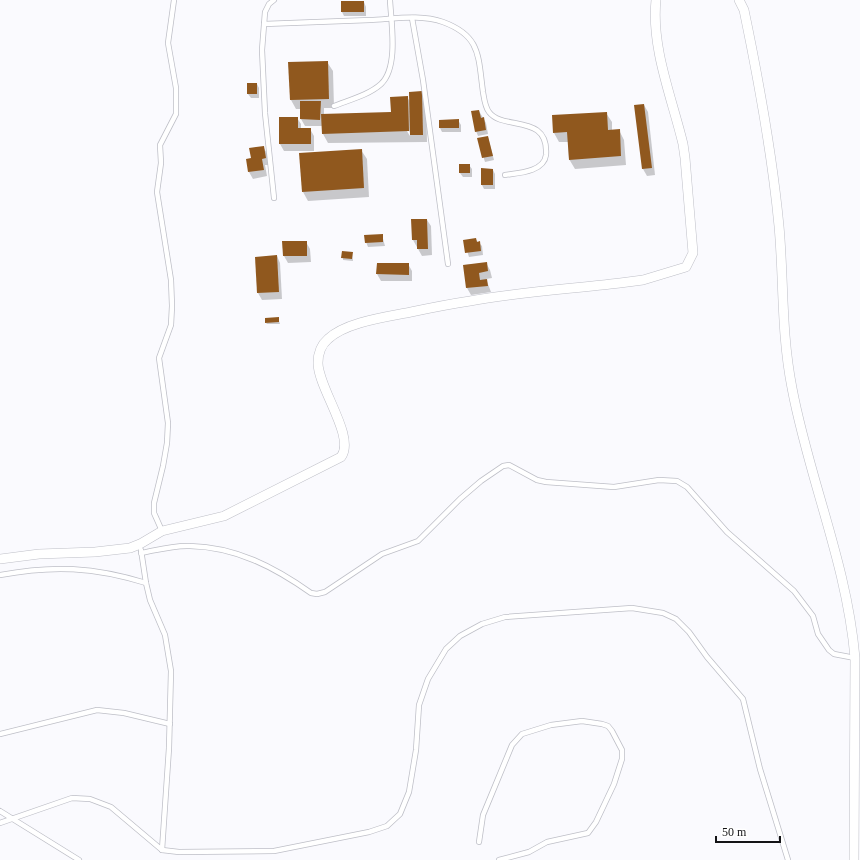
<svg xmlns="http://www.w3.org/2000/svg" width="860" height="860" font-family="'Times New Roman',serif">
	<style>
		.shadow { fill: #0003; fill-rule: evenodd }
		.building { fill: #90581e }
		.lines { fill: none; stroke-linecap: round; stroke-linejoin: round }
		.lane-casing { stroke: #bebfc7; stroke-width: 6 }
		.street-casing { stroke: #bebfc7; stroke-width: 10 }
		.lane { stroke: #fff; stroke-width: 4.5 }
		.street { stroke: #fff; stroke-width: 9 }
	</style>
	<rect width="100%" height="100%" fill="#fafafe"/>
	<!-- shadow -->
	<g class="shadow">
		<polygon points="364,2 366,7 366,16 344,16 342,12"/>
		<path d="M327 62 333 71 334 108H324V115L392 113 407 97 410 102 422 92 426 99 427 142 328 143 323 134 322 126H305L301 119V109H296L291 100 289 63ZM407 127 410 132V136L405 128Z"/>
		<polygon points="257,84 259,88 259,98 251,98 248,94"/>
		<polygon points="644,105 648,112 655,175 647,176 643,169 635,106"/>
		<polygon points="479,111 486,123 488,134 478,136 476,131"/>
		<polygon points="606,113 612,122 612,131 619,130 624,140 626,165 575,169 569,159 568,142 559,142 554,133"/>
		<polygon points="280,118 297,118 301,124 301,129 310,129 314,136 314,151 284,151 280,144"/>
		<polygon points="458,120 461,125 461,132 442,132 440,128"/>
		<polygon points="488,137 494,160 485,162 478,139"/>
		<polygon points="263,147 267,153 269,165 265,165 267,176 253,179 249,172 247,160 252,159"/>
		<polygon points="361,150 367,159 369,197 308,201 303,192"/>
		<polygon points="469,165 472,169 472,177 463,177 460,173"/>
		<polygon points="493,170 495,174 495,189 484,189 482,185"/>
		<polygon points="427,220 431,226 432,255 422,256 413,240"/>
		<polygon points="382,235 385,246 368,247 366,242"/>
		<polygon points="475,239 482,246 483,255 469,257 464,241"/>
		<polygon points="306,242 310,249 311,262 288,263 284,256"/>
		<polygon points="343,252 352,253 353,261 343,260"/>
		<polygon points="277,256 280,263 282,299 262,300 258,293 256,258"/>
		<polygon points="486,263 490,270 492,278 486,279 491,292 471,295 467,288 464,265"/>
		<polygon points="378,264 408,264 412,271 412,281 381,281 377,274"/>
		<polygon points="278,318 280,324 267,324 266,323"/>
	</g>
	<!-- building -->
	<g class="building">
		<rect x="341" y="1" width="23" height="11"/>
		<polygon points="328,61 329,99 290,100 288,62"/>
		<rect x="247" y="83" width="10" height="11"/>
		<polygon points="422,91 423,135 410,135 409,92"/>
		<polygon points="408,96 409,131 322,134 321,114 391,112 390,97"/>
		<polygon points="300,101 321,101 320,120 300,119"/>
		<polygon points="644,104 652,168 642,169 634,105"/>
		<polygon points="479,110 481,118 484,117 486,130 475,132 471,111"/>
		<polygon points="607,112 608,130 620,129 621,156 569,160 567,132 553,133 552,115"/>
		<polygon points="279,117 298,117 298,128 311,128 311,144 279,144"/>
		<polygon points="459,119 459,128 439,128 439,120"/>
		<polygon points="488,136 493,156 482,158 477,138"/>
		<polygon points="264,146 266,158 262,159 264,170 248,172 246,159 251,158 249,148"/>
		<polygon points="362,149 364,188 302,192 299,153"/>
		<rect x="459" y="164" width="11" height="9"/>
		<polygon points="481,168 493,169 493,185 481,185"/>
		<polygon points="411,219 427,219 428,249 417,249 417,240 412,240"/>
		<polygon points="383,234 383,242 365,243 364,235"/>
		<polygon points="476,238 477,242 480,241 481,251 465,253 463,240"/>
		<polygon points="282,241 307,241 307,256 283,256"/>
		<polygon points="342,251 353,252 352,259 341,258"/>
		<polygon points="277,255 279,292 257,293 255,257"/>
		<polygon points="487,262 488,271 479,273 480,280 487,279 488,286 466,288 463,265"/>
		<polygon points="377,263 409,263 409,275 376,274"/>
		<polygon points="279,317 279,322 265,323 265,318"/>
	</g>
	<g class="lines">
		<defs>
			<g id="lane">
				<polyline points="274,0 269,4 265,12 262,50 265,113 274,198"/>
				<polyline points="412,18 423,80 448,264"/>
				<path d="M264 24C299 23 335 21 370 20 394 19 420 14 443 22 481 36 478 56 483 92 484 98 485 107 489 112 503 131 549 113 546 155 544 172 518 173 505 175"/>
				<path d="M334 106C349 100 369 95 381 84 399 67 391 22 390 0"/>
				<polyline points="162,531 154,513 154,503 163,466 167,443 168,423 159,358 171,325 172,306 171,280 157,192 161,163 160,145 176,114 176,88 168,43 174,0"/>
				<polyline points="141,550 146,583 150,600 165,635 171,671 169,748 162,850"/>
				<path d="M141 553C157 550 174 545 190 546 236 547 274 567 311 593L317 594 325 592 382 554 418 541 460 499 481 481 503 466 509 465 537 480 546 482 614 487 659 480 677 481 687 487 727 532 794 591 813 616 818 634 829 650 834 654 855 658"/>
				<path d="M0 575C53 565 94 567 146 583"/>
				<polyline points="0,734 97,710 124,713 170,724"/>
				<polyline points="0,811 79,860"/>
				<polyline points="0,823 72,798 90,799 111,807 162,850 179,852 274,851 369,832 387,826 400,814 409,792 416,750 419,705 428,679 446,649 460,636 482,624 505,617 632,608 663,613 676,619 689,632 707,657 743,699 760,769 788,860"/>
				<polyline points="479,842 483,815 512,745 522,734 551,725 582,721 602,724 608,726 612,731 622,750 622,759 614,784 596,822 588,833 547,842 529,852 499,860"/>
			</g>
			<g id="street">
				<path d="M739 0 744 10C759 82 772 153 779 226 784 281 781 332 792 388 809 479 847 564 855 658L854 860"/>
				<path d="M0 559 39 554 95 552 130 548 140 544 162 531 224 516 341 457C356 437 318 388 318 363 318 354 321 345 328 339 346 322 386 317 411 312 430 308 450 304 470 301 520 292 570 289 620 283L643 280 686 267 693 253 685 158 683 144C672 98 651 48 656 0"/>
			</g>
		</defs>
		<!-- lane casing -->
		<use href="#lane" class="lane-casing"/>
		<!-- street casing -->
		<use href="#street" class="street-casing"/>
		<!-- lane -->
		<use href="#lane" class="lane"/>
		<!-- street -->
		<use href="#street" class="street"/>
	</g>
	<!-- scale -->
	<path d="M716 836v6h64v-6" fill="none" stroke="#131316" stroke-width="2"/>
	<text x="722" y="836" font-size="12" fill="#131316" stroke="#ffffff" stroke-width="3" paint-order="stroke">50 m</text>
</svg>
